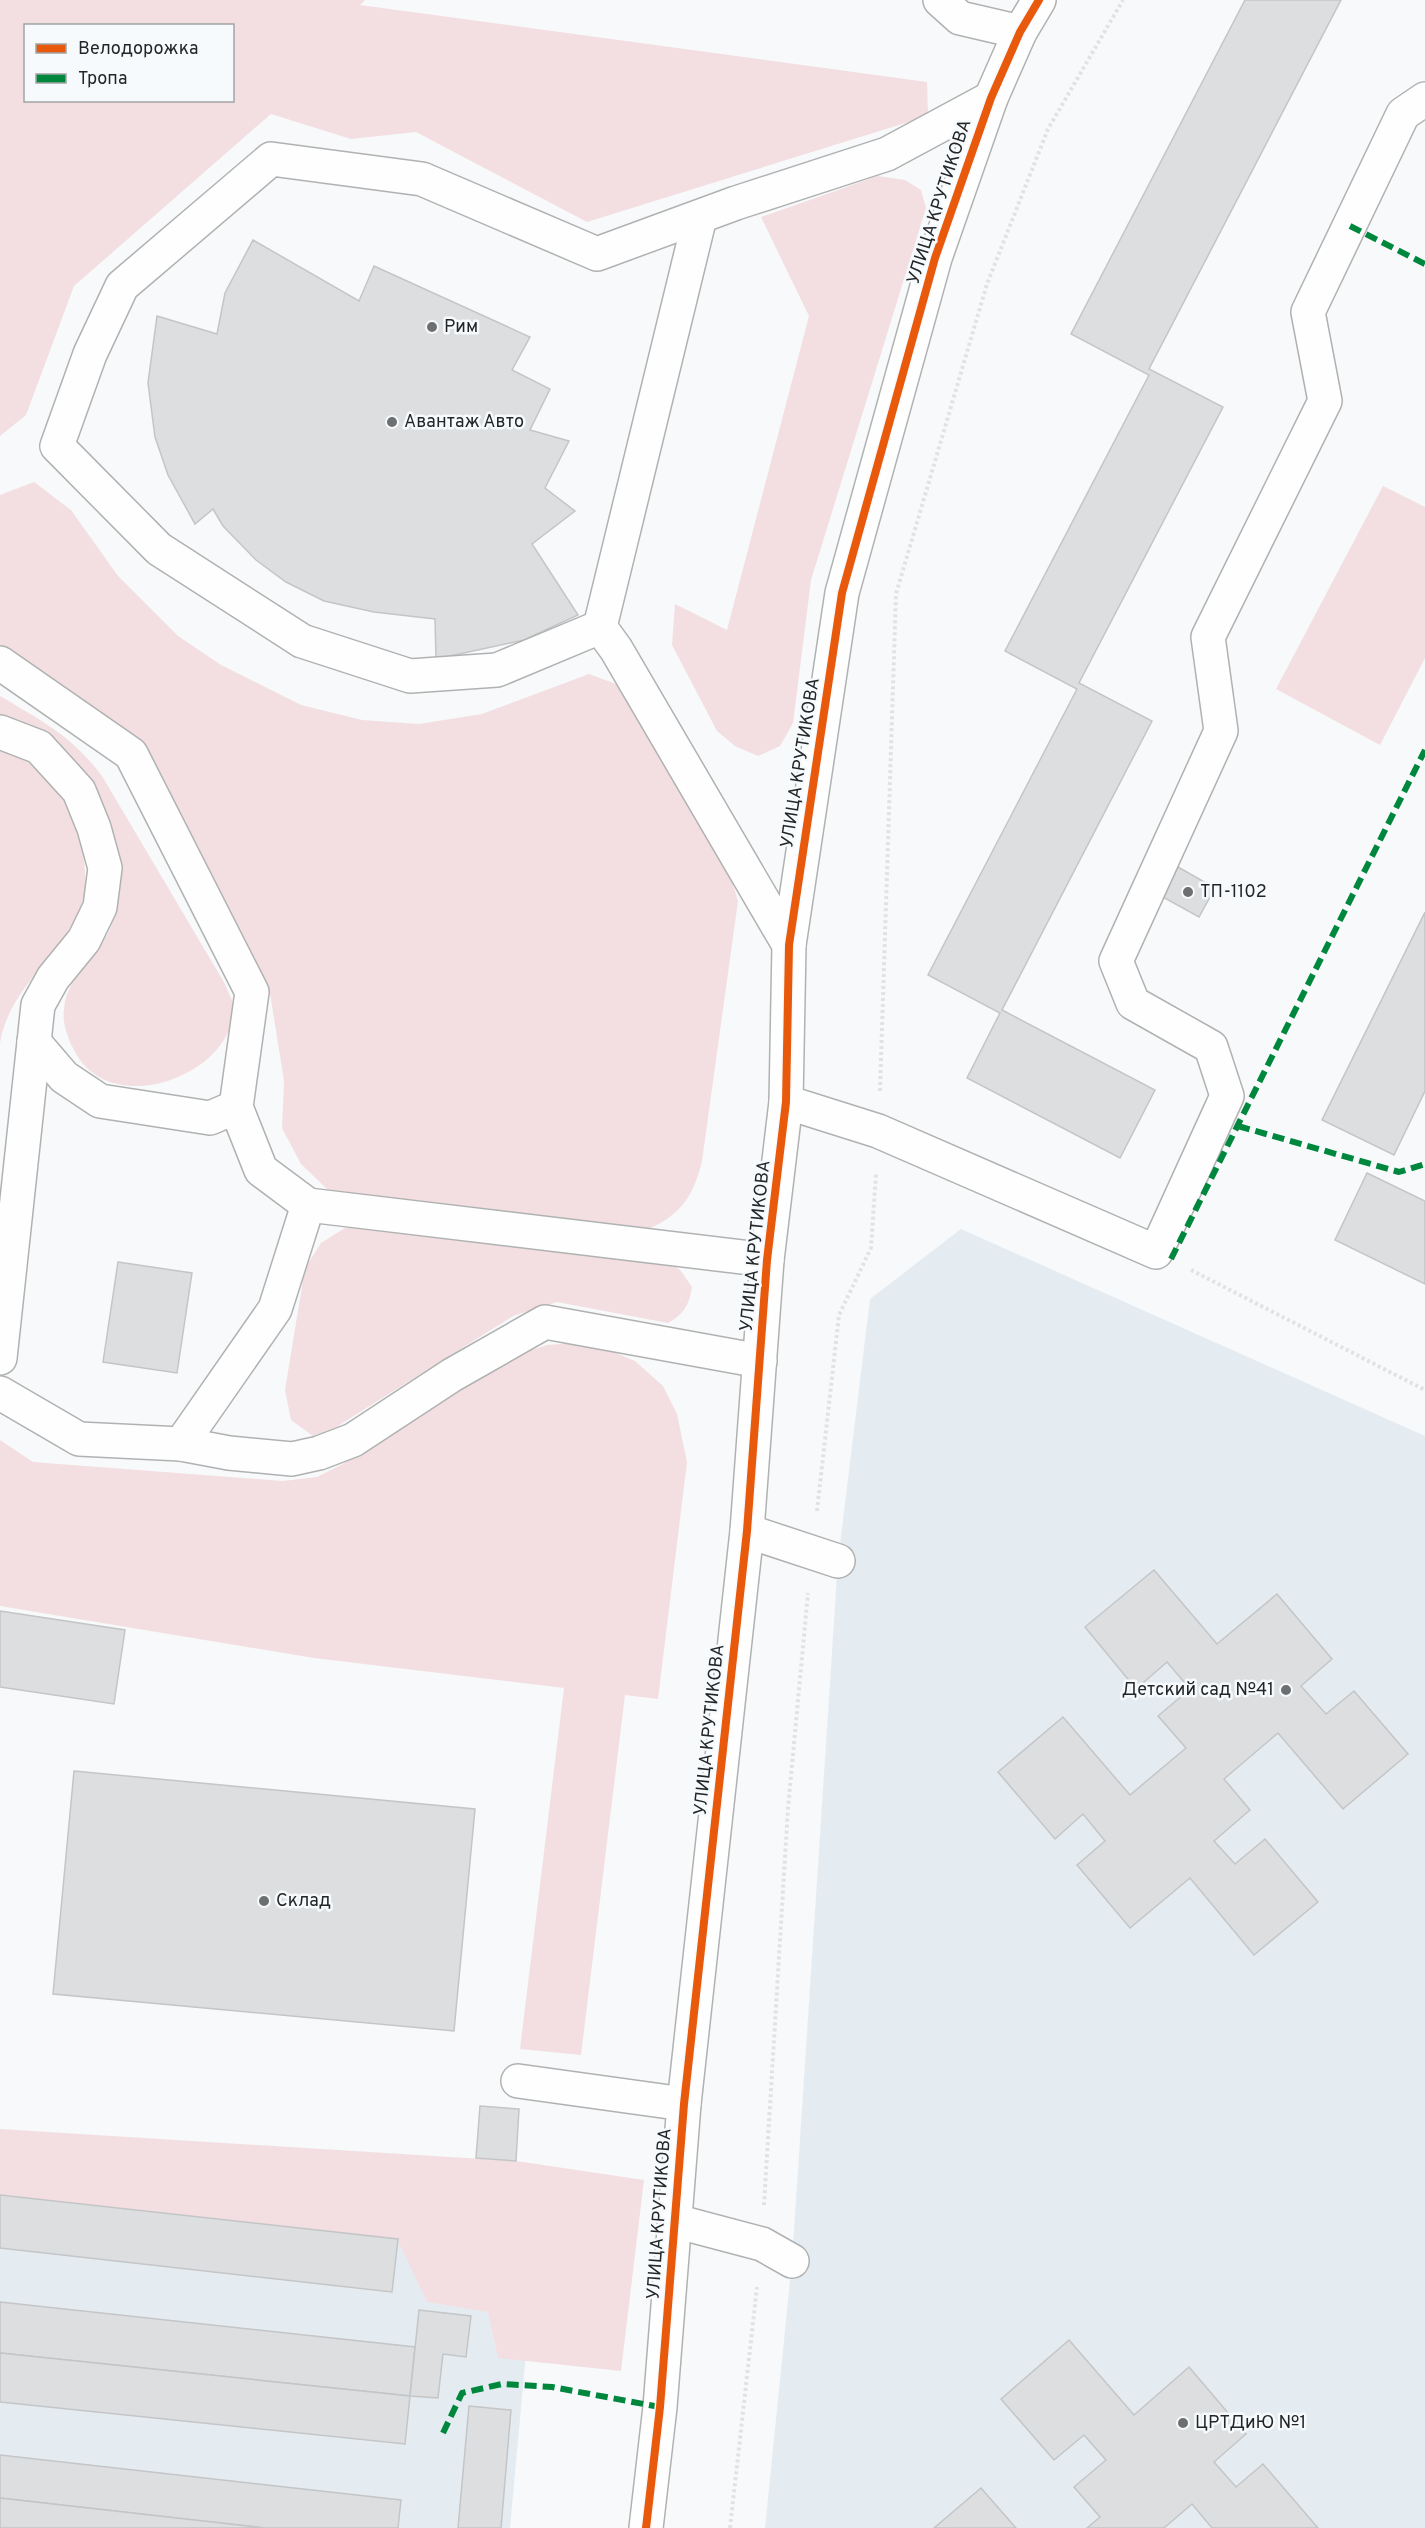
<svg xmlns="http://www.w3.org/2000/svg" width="1425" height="2528" font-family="Overpass,sans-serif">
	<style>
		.built { fill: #e5ecf1 }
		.green { fill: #f3dfe2; fill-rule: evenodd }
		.building { fill: #dddee0; stroke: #c4c5c7; stroke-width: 1.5 }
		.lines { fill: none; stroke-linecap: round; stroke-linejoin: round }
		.minor-casing { stroke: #b0b2b2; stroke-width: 36 }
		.path { stroke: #e2e2e2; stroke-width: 4; stroke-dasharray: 3 3; stroke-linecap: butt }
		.minor { stroke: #fefefe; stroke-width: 33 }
		.quiet { stroke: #00873e; stroke-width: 6; stroke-dasharray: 12 6; stroke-linecap: butt }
		.cycleway-casing { stroke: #f6fafc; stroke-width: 11 }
		.cycleway { stroke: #e8590c; stroke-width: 8 }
		.poi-dot { fill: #6d6f71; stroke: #f6fafc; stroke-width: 2 }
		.labels { text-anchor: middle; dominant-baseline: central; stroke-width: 5; stroke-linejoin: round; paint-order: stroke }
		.street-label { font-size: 18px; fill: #232526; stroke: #f6fafc }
		.poi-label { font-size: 18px; fill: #232526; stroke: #f6fafc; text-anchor: start }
	</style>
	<rect width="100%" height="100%" fill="#f7f9fb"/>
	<!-- built -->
	<g class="built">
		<polygon points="961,1229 1425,1436 1425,2528 765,2528 792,2261 838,1561 870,1299"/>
		<polygon points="0,2182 536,2244 510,2528 0,2528"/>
	</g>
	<!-- green -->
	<g class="green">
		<path d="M0 0H365L360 5 927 82 928 116 587 222 416 132 351 139 271 114 74 286 26 415 0 436ZM26 26H232V100H26Z"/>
		<polygon points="878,176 905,180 921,190 926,208 811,580 793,723 780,746 758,756 735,746 717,731 672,645 675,604 727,630 809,316 761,217"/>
		<path d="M34 482 71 510 118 576 178 636 221 665 301 705 362 720 419 724 482 714 589 674 616 684 702 817 725 859 738 901 702 1161C693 1198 680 1216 644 1231L363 1201 327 1189 301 1164 282 1128 284 1081 269 987 141 742 0 645V495Z"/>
		<polygon points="1383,486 1425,507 1425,658 1380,745 1276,689"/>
		<path d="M0 696C42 721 72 736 102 776L225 984C227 990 232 998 233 1005 238 1073 112 1122 75 1052 68 1039 62 1024 64 1009 67 976 95 958 109 931 113 923 113 912 115 904L60 750 18 721 0 716Z"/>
		<path d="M0 745C18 756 37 766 52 782 78 807 93 873 81 907 79 915 72 924 68 931 44 968 7 998 0 1043Z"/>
		<path d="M383 1225 672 1264 681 1271 692 1287C689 1305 684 1314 668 1323L557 1302 513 1316 336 1427 313 1436 291 1420 285 1390 305 1268 321 1243 345 1228Z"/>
		<polygon points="589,1342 635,1361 663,1386 677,1414 687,1462 658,1699 625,1695 581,2055 520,2049 564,1688 314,1658 0,1606 0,1440 33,1462 283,1481 317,1477 343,1464 512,1357 547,1345"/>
		<polygon points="0,2129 516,2161 644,2180 621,2371 498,2358 488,2312 427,2302 397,2239 0,2195"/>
	</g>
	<!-- building -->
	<g class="building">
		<polygon points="1245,0 1341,0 1149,369 1223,407 1079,683 1152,721 1002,1010 1155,1090 1120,1158 967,1078 1000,1013 928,975 1077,689 1005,651 1149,375 1071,334"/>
		<polygon points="253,240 359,301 374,266 530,337 512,370 550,389 530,430 569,441 545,488 575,511 532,544 578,615 524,640 436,659 435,619 374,612 324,601 286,582 256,560 223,526 213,509 195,524 168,475 155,437 148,383 157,316 217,334 225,293"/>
		<polygon points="1178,867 1215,888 1199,917 1161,896"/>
		<polygon points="1425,912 1425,1091 1394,1155 1322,1120"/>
		<polygon points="1367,1173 1425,1201 1425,1284 1335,1240"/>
		<polygon points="118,1262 192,1273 177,1373 103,1362"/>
		<polygon points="1154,1570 1217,1644 1277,1594 1332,1659 1301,1686 1326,1714 1354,1691 1408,1754 1343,1809 1278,1733 1224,1779 1250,1810 1214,1841 1235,1864 1265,1839 1318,1902 1254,1955 1190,1878 1130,1928 1077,1865 1105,1841 1083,1814 1055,1839 998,1772 1063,1717 1130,1795 1186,1748 1158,1716 1190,1689 1167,1662 1136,1689 1085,1627"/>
		<polygon points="0,1611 125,1630 114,1704 0,1687"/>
		<polygon points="74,1771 475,1809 454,2031 53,1994"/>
		<polygon points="480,2106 519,2109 516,2161 476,2158"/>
		<polygon points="0,2195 398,2239 392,2292 0,2248"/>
		<polygon points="0,2302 415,2347 410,2396 0,2353"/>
		<polygon points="419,2310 471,2316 466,2357 443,2354 438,2398 410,2396"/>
		<polygon points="1069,2340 1134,2415 1189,2367 1246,2434 1214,2462 1236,2487 1263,2464 1318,2528 1212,2528 1192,2504 1164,2528 1087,2528 1100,2517 1074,2487 1106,2460 1084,2435 1054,2460 1001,2399"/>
		<polygon points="0,2353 410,2396 405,2444 0,2402"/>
		<polygon points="469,2406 511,2410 501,2528 458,2528"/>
		<polygon points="0,2455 401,2500 398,2528 264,2528 0,2498"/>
		<polygon points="981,2488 1016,2528 934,2528"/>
		<polygon points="0,2498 264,2528 0,2528"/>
	</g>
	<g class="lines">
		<defs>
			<g id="minor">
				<polyline points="940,0 960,18 1020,32"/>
				<polyline points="700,217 600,627 616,649 789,945"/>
				<polyline points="600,627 497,670 410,676 302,641 159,549 57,446 90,354 122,286 271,159 422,179 597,254 736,203 887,154 991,98"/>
				<polyline points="0,663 131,754 252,992 236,1107 261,1170 308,1205 275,1309 181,1444 79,1439 0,1393"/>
				<polyline points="0,732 39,747 79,791 94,828 105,868 100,907 84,940 53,978 38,1005 0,1358"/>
				<polyline points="34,1042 64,1077 100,1101 210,1118 236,1107"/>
				<polyline points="786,1102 878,1131 1156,1252 1227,1096 1211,1047 1133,1003 1116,961 1221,731 1208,637 1325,401 1308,312 1403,114 1425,99"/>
				<polyline points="308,1205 767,1260"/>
				<polyline points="181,1444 229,1453 292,1459 319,1453 353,1440 452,1375 545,1322 760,1361"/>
				<polyline points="747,1531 838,1561"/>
				<polyline points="518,2081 684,2104"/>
				<polyline points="675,2221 762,2244 792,2261"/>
				<polyline points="646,2528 660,2407 684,2104 747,1531 767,1260 786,1102 789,945 842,593 935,258 991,98 1020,32 1039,0"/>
			</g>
		</defs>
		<!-- minor casing -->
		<use href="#minor" class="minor-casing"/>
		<!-- path -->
		<g class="path">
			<polyline points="880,1091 896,594 987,284 1048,129 1123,0"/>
			<polyline points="1191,1270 1425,1390"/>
			<polyline points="817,1511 839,1315 871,1248 876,1173"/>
			<polyline points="764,2205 788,1808 808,1593"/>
			<polyline points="730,2528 757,2287"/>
		</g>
		<!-- minor -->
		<use href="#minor" class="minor"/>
		<!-- quiet -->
		<g class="quiet">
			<polyline points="1350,226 1425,264"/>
			<polyline points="1238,1126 1399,1172 1425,1164"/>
			<polyline points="1171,1259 1425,750"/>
			<polyline points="443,2433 462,2393 502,2384 552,2387 660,2407"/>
		</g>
		<defs>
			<polyline id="cycleway" points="646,2528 660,2407 684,2104 747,1531 767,1260 786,1102 789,945 842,593 935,258 991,98 1020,32 1039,0"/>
		</defs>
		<!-- cycleway casing -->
		<use href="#cycleway" class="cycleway-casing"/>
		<!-- cycleway -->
		<use href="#cycleway" class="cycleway"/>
	</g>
	<!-- markers -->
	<g class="poi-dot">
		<circle cx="432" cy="327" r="6"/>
		<circle cx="392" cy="422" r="6"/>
		<circle cx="1188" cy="892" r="6"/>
		<circle cx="1286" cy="1690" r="6"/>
		<circle cx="264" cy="1901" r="6"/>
		<circle cx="1183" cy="2423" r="6"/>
	</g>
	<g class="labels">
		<!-- street labels -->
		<g class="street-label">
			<text transform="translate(940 202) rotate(-72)">УЛИЦА КРУТИКОВА</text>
			<text transform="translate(801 763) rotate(-81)">УЛИЦА КРУТИКОВА</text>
			<text transform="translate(756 1246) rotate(-84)">УЛИЦА КРУТИКОВА</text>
			<text transform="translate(710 1730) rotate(-84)">УЛИЦА КРУТИКОВА</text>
			<text transform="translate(660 2214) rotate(-86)">УЛИЦА КРУТИКОВА</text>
		</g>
		<!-- poi labels -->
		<g class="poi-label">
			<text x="444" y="327">Рим</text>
			<text x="404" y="422">Авантаж Авто</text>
			<text x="1200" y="892">ТП-1102</text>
			<text x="1274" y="1690" text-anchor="end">Детский сад №41</text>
			<text x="276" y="1901">Склад</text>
			<text x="1195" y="2423">ЦРТДиЮ №1</text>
		</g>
	</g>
	<!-- legend -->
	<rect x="24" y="24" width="210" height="78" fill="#f6fafc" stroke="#a2a5a6" stroke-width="1.5"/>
	<rect x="36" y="44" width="30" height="9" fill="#e8590c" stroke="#a2a5a6" stroke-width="1.5"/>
	<text x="78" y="54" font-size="18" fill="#232526">Велодорожка</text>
	<rect x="36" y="74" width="30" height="9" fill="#00873e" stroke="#a2a5a6" stroke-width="1.5"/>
	<text x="78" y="84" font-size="18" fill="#232526">Тропа</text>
</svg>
